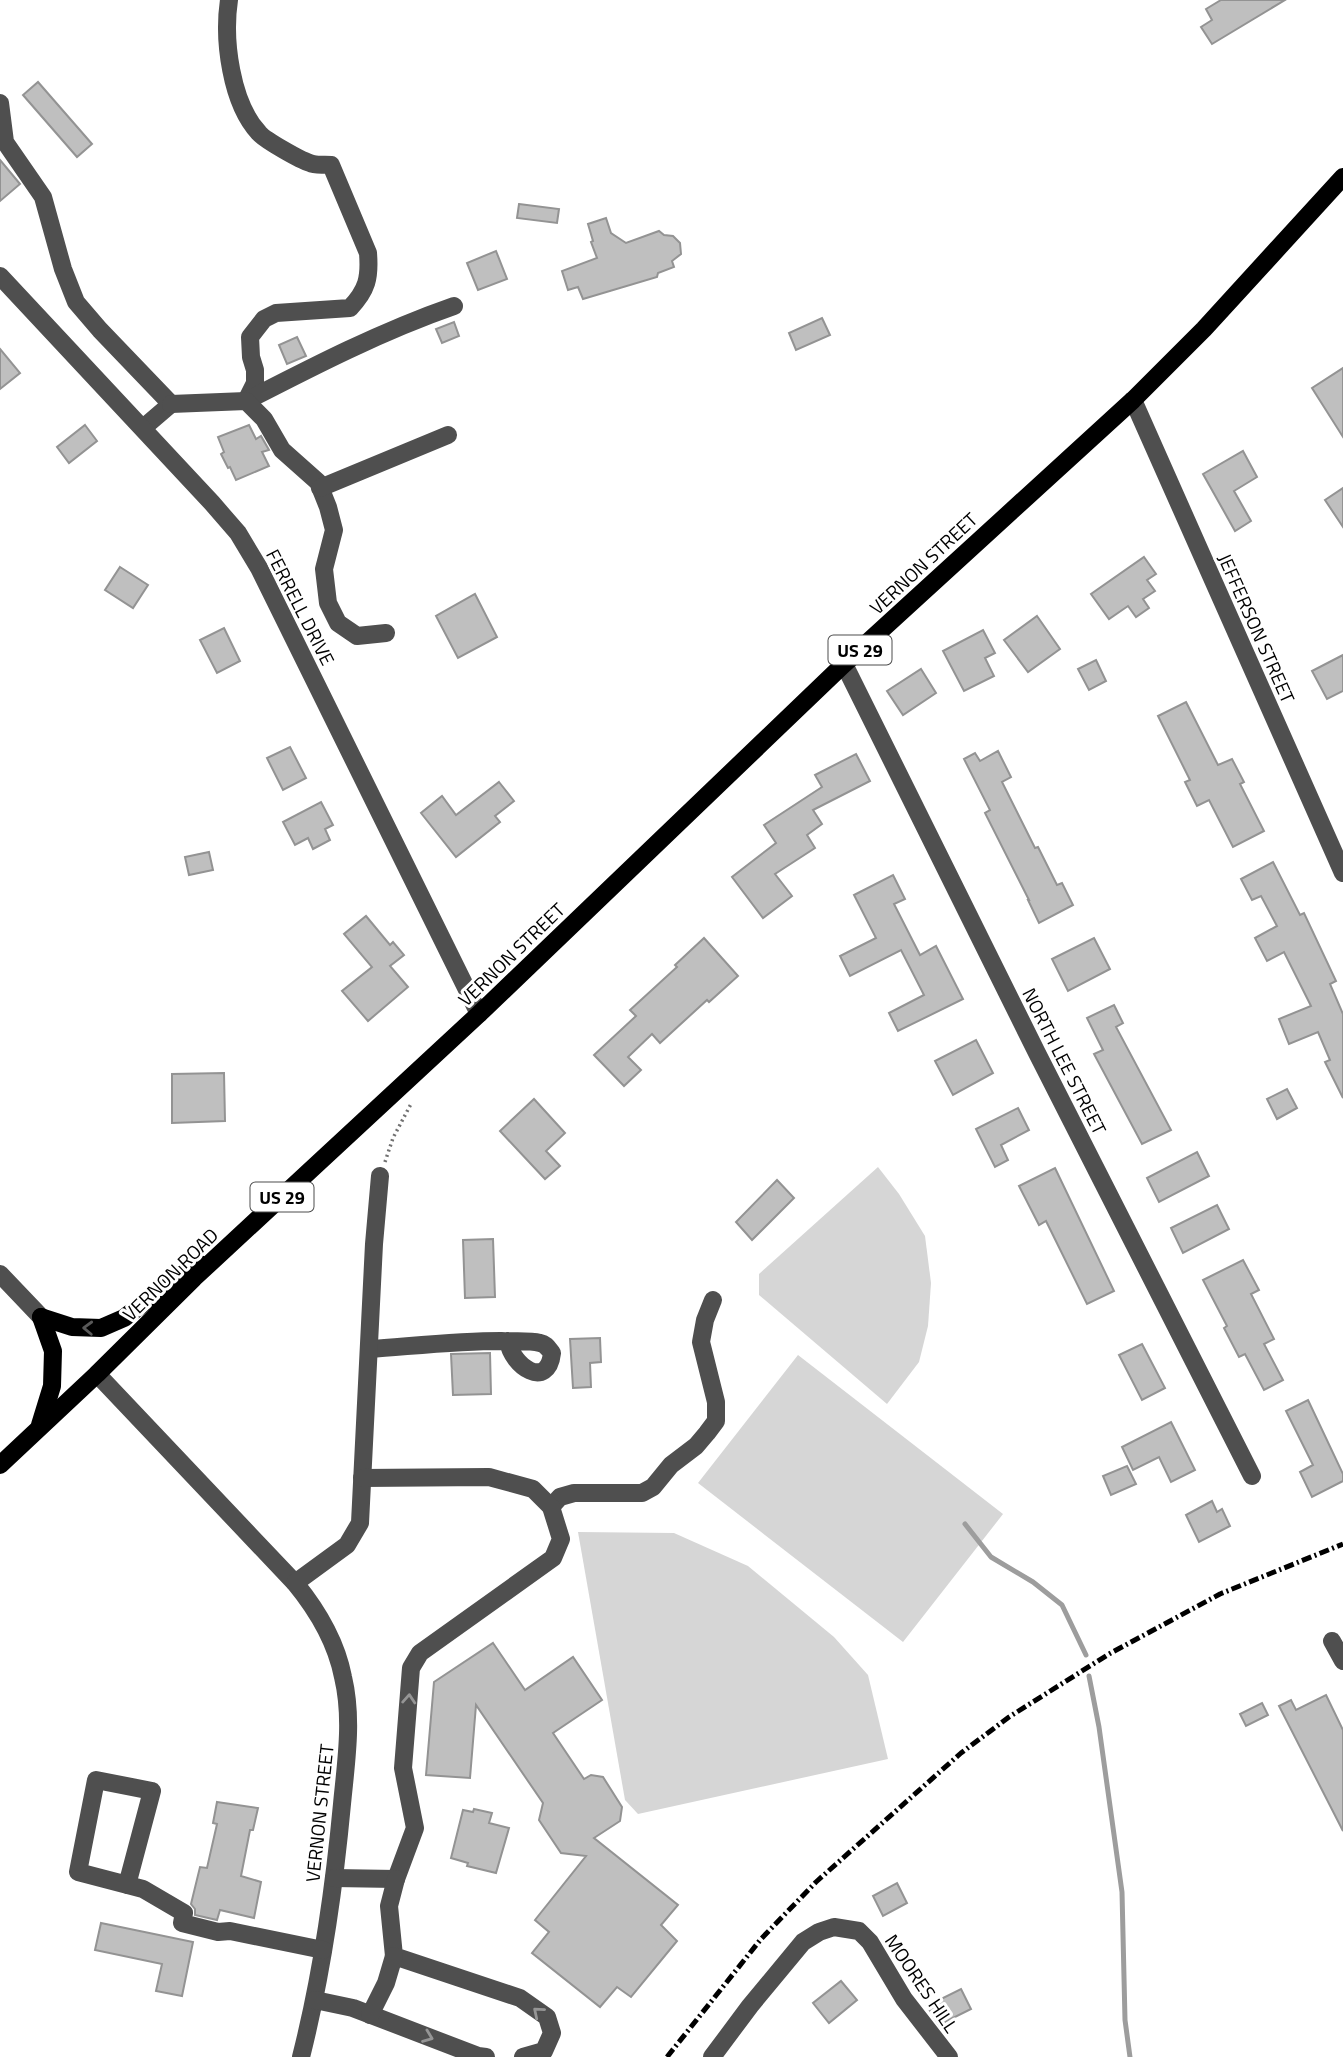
<svg xmlns="http://www.w3.org/2000/svg" width="1343" height="2057" font-family="'Titillium Web',sans-serif">
	<style>
		.green { fill: #d6d6d6 }
		.lines { fill: none; stroke-linecap: round; stroke-linejoin: round }
		.stream { stroke: #9d9d9d; stroke-width: 5 }
		.building { fill: #bfbfbf; stroke: #939393; stroke-width: 2 }
		.path { stroke: #717171; stroke-width: 3.5; stroke-dasharray: 2 3.5; stroke-linecap: butt }
		.minor { stroke: #4f4f4f; stroke-width: 18 }
		.major { stroke: #000; stroke-width: 18 }
		.rail { stroke: #000; stroke-width: 5; stroke-dasharray: 10 3.5 2 3.5; stroke-linecap: butt }
		.oneway { stroke: #595959 }
		.oneway2 { stroke: #959595 }
		.labels { text-anchor: middle; dominant-baseline: central; stroke-width: 6; stroke-linejoin: round; paint-order: stroke }
		.shield { fill: #fff; stroke: #4c4c4c; stroke-width: 2 }
		.shield-label { font-size: 18px; font-weight: bold; fill: #000 }
		.street-label { font-size: 19px; fill: #000; stroke: #fff }
	</style>
	<rect width="100%" height="100%" fill="#fff"/>
	<!-- green -->
	<g class="green">
		<polygon points="878,1167 899,1194 925,1236 931,1283 928,1326 919,1362 887,1404 759,1295 759,1274"/>
		<polygon points="798,1355 1003,1514 903,1642 698,1483"/>
		<polygon points="578,1532 674,1533 748,1566 834,1637 868,1675 888,1759 638,1814 625,1800"/>
	</g>
	<g class="lines">
		<!-- stream -->
		<g class="stream">
			<polyline points="965,1524 991,1557 1033,1582 1062,1605 1086,1655"/>
			<polyline points="1089,1676 1099,1727 1122,1892 1125,2020 1130,2057"/>
		</g>
	</g>
	<!-- building -->
	<g class="building">
		<polygon points="1221,0 1285,0 1212,44 1201,27 1212,20 1206,9"/>
		<polygon points="38,82 92,144 77,157 23,95"/>
		<polygon points="0,160 20,184 0,201"/>
		<polygon points="519,204 559,209 557,223 517,218"/>
		<polygon points="606,218 611,233 626,243 659,231 664,235 673,236 680,243 681,254 672,261 674,267 658,273 657,277 583,299 578,287 568,290 562,271 597,258 591,242 593,241 588,224"/>
		<polygon points="496,251 507,279 478,290 467,263"/>
		<polygon points="822,318 830,335 796,350 789,333"/>
		<polygon points="454,322 459,336 442,343 436,329"/>
		<polygon points="297,337 306,356 287,364 279,345"/>
		<polygon points="0,349 20,373 0,389"/>
		<polygon points="1343,368 1343,437 1312,388"/>
		<polygon points="85,425 97,441 69,463 57,447"/>
		<polygon points="249,425 256,439 261,436 269,450 262,452 269,466 236,480 230,467 228,468 221,454 224,452 218,437"/>
		<polygon points="1243,451 1257,477 1234,491 1251,521 1235,531 1203,474"/>
		<polygon points="1343,488 1343,527 1325,500"/>
		<polygon points="1144,557 1156,574 1147,580 1155,591 1143,599 1149,608 1136,617 1128,606 1109,619 1091,594"/>
		<polygon points="120,567 148,585 133,608 105,590"/>
		<polygon points="475,594 497,637 458,658 436,616"/>
		<polygon points="1037,616 1060,649 1028,672 1004,640"/>
		<polygon points="224,628 240,661 217,673 200,640"/>
		<polygon points="983,630 995,653 985,658 994,676 964,691 943,651"/>
		<polygon points="1343,655 1343,691 1327,699 1312,671"/>
		<polygon points="1096,660 1106,681 1089,690 1078,669"/>
		<polygon points="921,669 936,693 903,715 887,691"/>
		<polygon points="1186,702 1218,765 1232,759 1244,782 1240,784 1264,831 1233,847 1209,800 1197,806 1185,782 1190,780 1158,716"/>
		<polygon points="290,747 306,778 283,790 267,758"/>
		<polygon points="998,751 1011,777 1002,782 1035,848 1038,847 1057,885 1062,883 1073,905 1039,923 1028,900 1029,900 985,813 990,810 964,759 975,753 980,761"/>
		<polygon points="856,754 870,781 813,810 822,824 807,835 815,848 775,874 792,896 763,918 732,877 776,843 764,825 822,787 815,775"/>
		<polygon points="499,782 514,801 495,816 500,822 456,857 421,813 442,796 456,815"/>
		<polygon points="321,802 333,825 325,829 330,840 313,849 308,838 295,845 283,822"/>
		<polygon points="209,852 213,870 189,875 185,857"/>
		<polygon points="1273,862 1300,915 1304,913 1336,981 1330,984 1343,1014 1343,1098 1325,1062 1330,1060 1318,1032 1289,1044 1279,1019 1311,1006 1284,952 1267,961 1255,938 1277,926 1261,896 1252,900 1241,879"/>
		<polygon points="893,875 905,899 894,904 920,955 936,946 963,999 898,1031 889,1013 924,995 901,950 850,976 840,956 876,938 854,895"/>
		<polygon points="366,916 390,945 393,942 404,955 390,966 408,987 368,1021 342,991 372,967 344,934"/>
		<polygon points="704,938 738,976 709,1002 707,1000 660,1043 652,1034 628,1057 641,1070 624,1086 594,1055 636,1016 630,1010 677,967 675,965"/>
		<polygon points="1094,938 1110,969 1068,991 1052,959"/>
		<polygon points="1114,1005 1123,1023 1116,1027 1171,1130 1142,1144 1094,1054 1103,1050 1087,1018"/>
		<polygon points="976,1040 993,1073 953,1095 935,1061"/>
		<polygon points="224,1073 225,1121 172,1123 172,1074"/>
		<polygon points="1287,1089 1297,1108 1277,1119 1267,1099"/>
		<polygon points="534,1099 565,1133 546,1151 560,1166 545,1179 500,1131"/>
		<polygon points="1018,1108 1029,1130 1001,1145 1008,1160 995,1167 976,1129"/>
		<polygon points="1197,1152 1209,1176 1159,1202 1147,1178"/>
		<polygon points="1055,1168 1114,1291 1087,1304 1046,1221 1039,1225 1019,1186"/>
		<polygon points="777,1180 794,1198 752,1240 736,1222"/>
		<polygon points="1217,1205 1229,1229 1183,1253 1171,1228"/>
		<polygon points="493,1239 495,1297 465,1298 463,1240"/>
		<polygon points="1243,1260 1259,1290 1251,1294 1274,1339 1264,1344 1283,1380 1264,1390 1245,1354 1239,1357 1224,1328 1227,1326 1203,1280"/>
		<polygon points="600,1338 601,1362 590,1363 591,1387 573,1388 570,1339"/>
		<polygon points="1142,1344 1165,1388 1142,1400 1119,1355"/>
		<polygon points="490,1353 491,1394 453,1395 451,1354"/>
		<polygon points="1308,1400 1343,1474 1343,1481 1312,1497 1300,1472 1313,1465 1286,1411"/>
		<polygon points="1171,1422 1195,1470 1171,1482 1159,1457 1133,1470 1122,1447"/>
		<polygon points="1127,1466 1136,1484 1111,1495 1103,1476"/>
		<polygon points="1212,1501 1217,1512 1222,1509 1230,1526 1199,1542 1186,1515"/>
		<polygon points="493,1643 525,1690 573,1657 602,1700 553,1733 584,1779 591,1775 603,1777 622,1807 620,1821 594,1838 678,1905 661,1925 677,1941 631,1997 617,1987 600,2007 532,1953 549,1932 535,1920 586,1856 561,1853 539,1820 543,1803 476,1705 470,1778 426,1775 434,1682"/>
		<polygon points="1326,1695 1343,1730 1343,1831 1279,1706 1291,1700 1296,1710"/>
		<polygon points="1262,1703 1268,1715 1246,1726 1240,1714"/>
		<polygon points="217,1802 258,1808 253,1830 250,1830 241,1876 261,1882 254,1918 220,1910 217,1920 195,1915 195,1909 191,1904 200,1867 207,1868 217,1824 213,1823"/>
		<polygon points="474,1809 492,1813 489,1823 509,1828 496,1873 467,1866 468,1863 451,1858 463,1810 473,1812"/>
		<polygon points="897,1883 907,1903 883,1916 873,1896"/>
		<polygon points="101,1923 193,1942 182,1996 156,1991 162,1964 95,1950"/>
		<polygon points="841,1981 857,2000 829,2023 813,2003"/>
		<polygon points="961,1989 971,2009 939,2025 927,2006"/>
	</g>
	<g class="lines">
		<!-- path -->
		<polyline class="path" points="385,1162 393,1138 412,1102"/>
		<!-- minor -->
		<g class="minor">
			<path d="M229 0C223 40 231 103 259 133 265 140 300 160 310 163 316 166 324 164 331 165L368 253C370 278 367 290 350 308L276 313 264 319 250 337 251 357 255 370V383L246 401"/>
			<polyline points="0,103 5,142 43,197 63,269 76,302 100,330 171,404 143,428"/>
			<polyline points="0,276 212,503 238,533 259,568 479,1014"/>
			<polyline points="1133,400 1343,873"/>
			<path d="M246 401C314 366 382 331 454 306"/>
			<polyline points="171,404 246,401 264,419 282,450 318,482 328,507 334,530 324,569 328,603 338,623 357,636 386,633"/>
			<polyline points="320,488 448,435"/>
			<polyline points="844,664 1037,1053 1252,1476"/>
			<polyline points="0,1274 41,1317"/>
			<path d="M369 1349C413 1346 457 1341 501 1341 513 1342 528 1340 540 1343 546 1344 548 1348 552 1353 548 1390 512 1367 508 1341"/>
			<path d="M97 1374 295 1583C318 1611 336 1641 343 1677 353 1719 346 1762 342 1804 334 1890 322 1974 301 2057"/>
			<polyline points="551,1507 560,1497 574,1493 642,1493 653,1487 671,1465 696,1446 707,1433 716,1421 716,1402 701,1342 705,1320 713,1300"/>
			<polyline points="295,1583 347,1545 360,1523 374,1244 380,1176"/>
			<polyline points="1332,1641 1343,1661"/>
			<polyline points="334,1878 396,1879 415,1828 403,1768 411,1668 420,1653 553,1558 561,1539 551,1507 533,1489 489,1477 362,1478"/>
			<polyline points="396,1879 389,1906 394,1956 520,1998 547,2017 552,2033 544,2051 523,2057"/>
			<polyline points="127,1885 152,1791 96,1780 78,1872 143,1889 184,1913 182,1923 218,1932 230,1931 323,1950"/>
			<polyline points="315,2000 353,2008 478,2056 486,2057"/>
			<polyline points="370,2015 386,1983 394,1956"/>
			<polyline points="712,2057 750,2006 803,1942 819,1932 834,1927 859,1931 870,1942 904,1999 949,2057"/>
		</g>
		<!-- major -->
		<g class="major">
			<polyline points="41,1317 72,1327 101,1328 124,1318 176,1278 200,1264"/>
			<polyline points="40,1425 52,1386 53,1351 41,1317"/>
			<polyline points="0,1465 97,1374 194,1278 479,1014 844,664 1133,400 1204,329 1343,177"/>
		</g>
		<!-- rail -->
		<polyline class="rail" points="667,2057 761,1939 816,1882 961,1753 1009,1717 1109,1654 1220,1594 1343,1544"/>
	</g>
	<!-- one-way arrows -->
	<defs><path id="oneway-chevron" d="M-2-3.5L2.5 0L-2 3.5" fill="none" stroke-width="1.6" stroke-linecap="round" stroke-linejoin="round" transform="scale(1.75)"/></defs>
	<use class="oneway" href="#oneway-chevron" transform="translate(88 1328) rotate(-178)"/>
	<g class="oneway2">
		<use href="#oneway-chevron" transform="translate(409 1699) rotate(-86)"/>
		<use href="#oneway-chevron" transform="translate(538 2012) rotate(-140)"/>
		<use href="#oneway-chevron" transform="translate(428 2037) rotate(21)"/>
	</g>
	<g class="labels">
		<!-- shield labels -->
		<g class="shield">
			<rect x="828.5" y="635.5" width="63" height="29" rx="5"/>
			<rect x="250.5" y="1182.5" width="63" height="29" rx="5"/>
		</g>
		<g class="shield-label">
			<text x="860" y="650">US 29</text>
			<text x="282" y="1197">US 29</text>
		</g>
		<!-- street labels -->
		<g class="street-label">
			<text transform="translate(923 563) rotate(-43)">VERNON STREET</text>
			<text transform="translate(301 607) rotate(63)">FERRELL DRIVE</text>
			<text transform="translate(1257 628) rotate(66)">JEFFERSON STREET</text>
			<text transform="translate(511 954) rotate(-44)">VERNON STREET</text>
			<text transform="translate(1065 1061) rotate(63)">NORTH LEE STREET</text>
			<text transform="translate(170 1274) rotate(-44)">VERNON ROAD</text>
			<text transform="translate(319 1813) rotate(-84)">VERNON STREET</text>
			<text transform="translate(922 1983) rotate(56)">MOORES HILL</text>
		</g>
	</g>
</svg>
